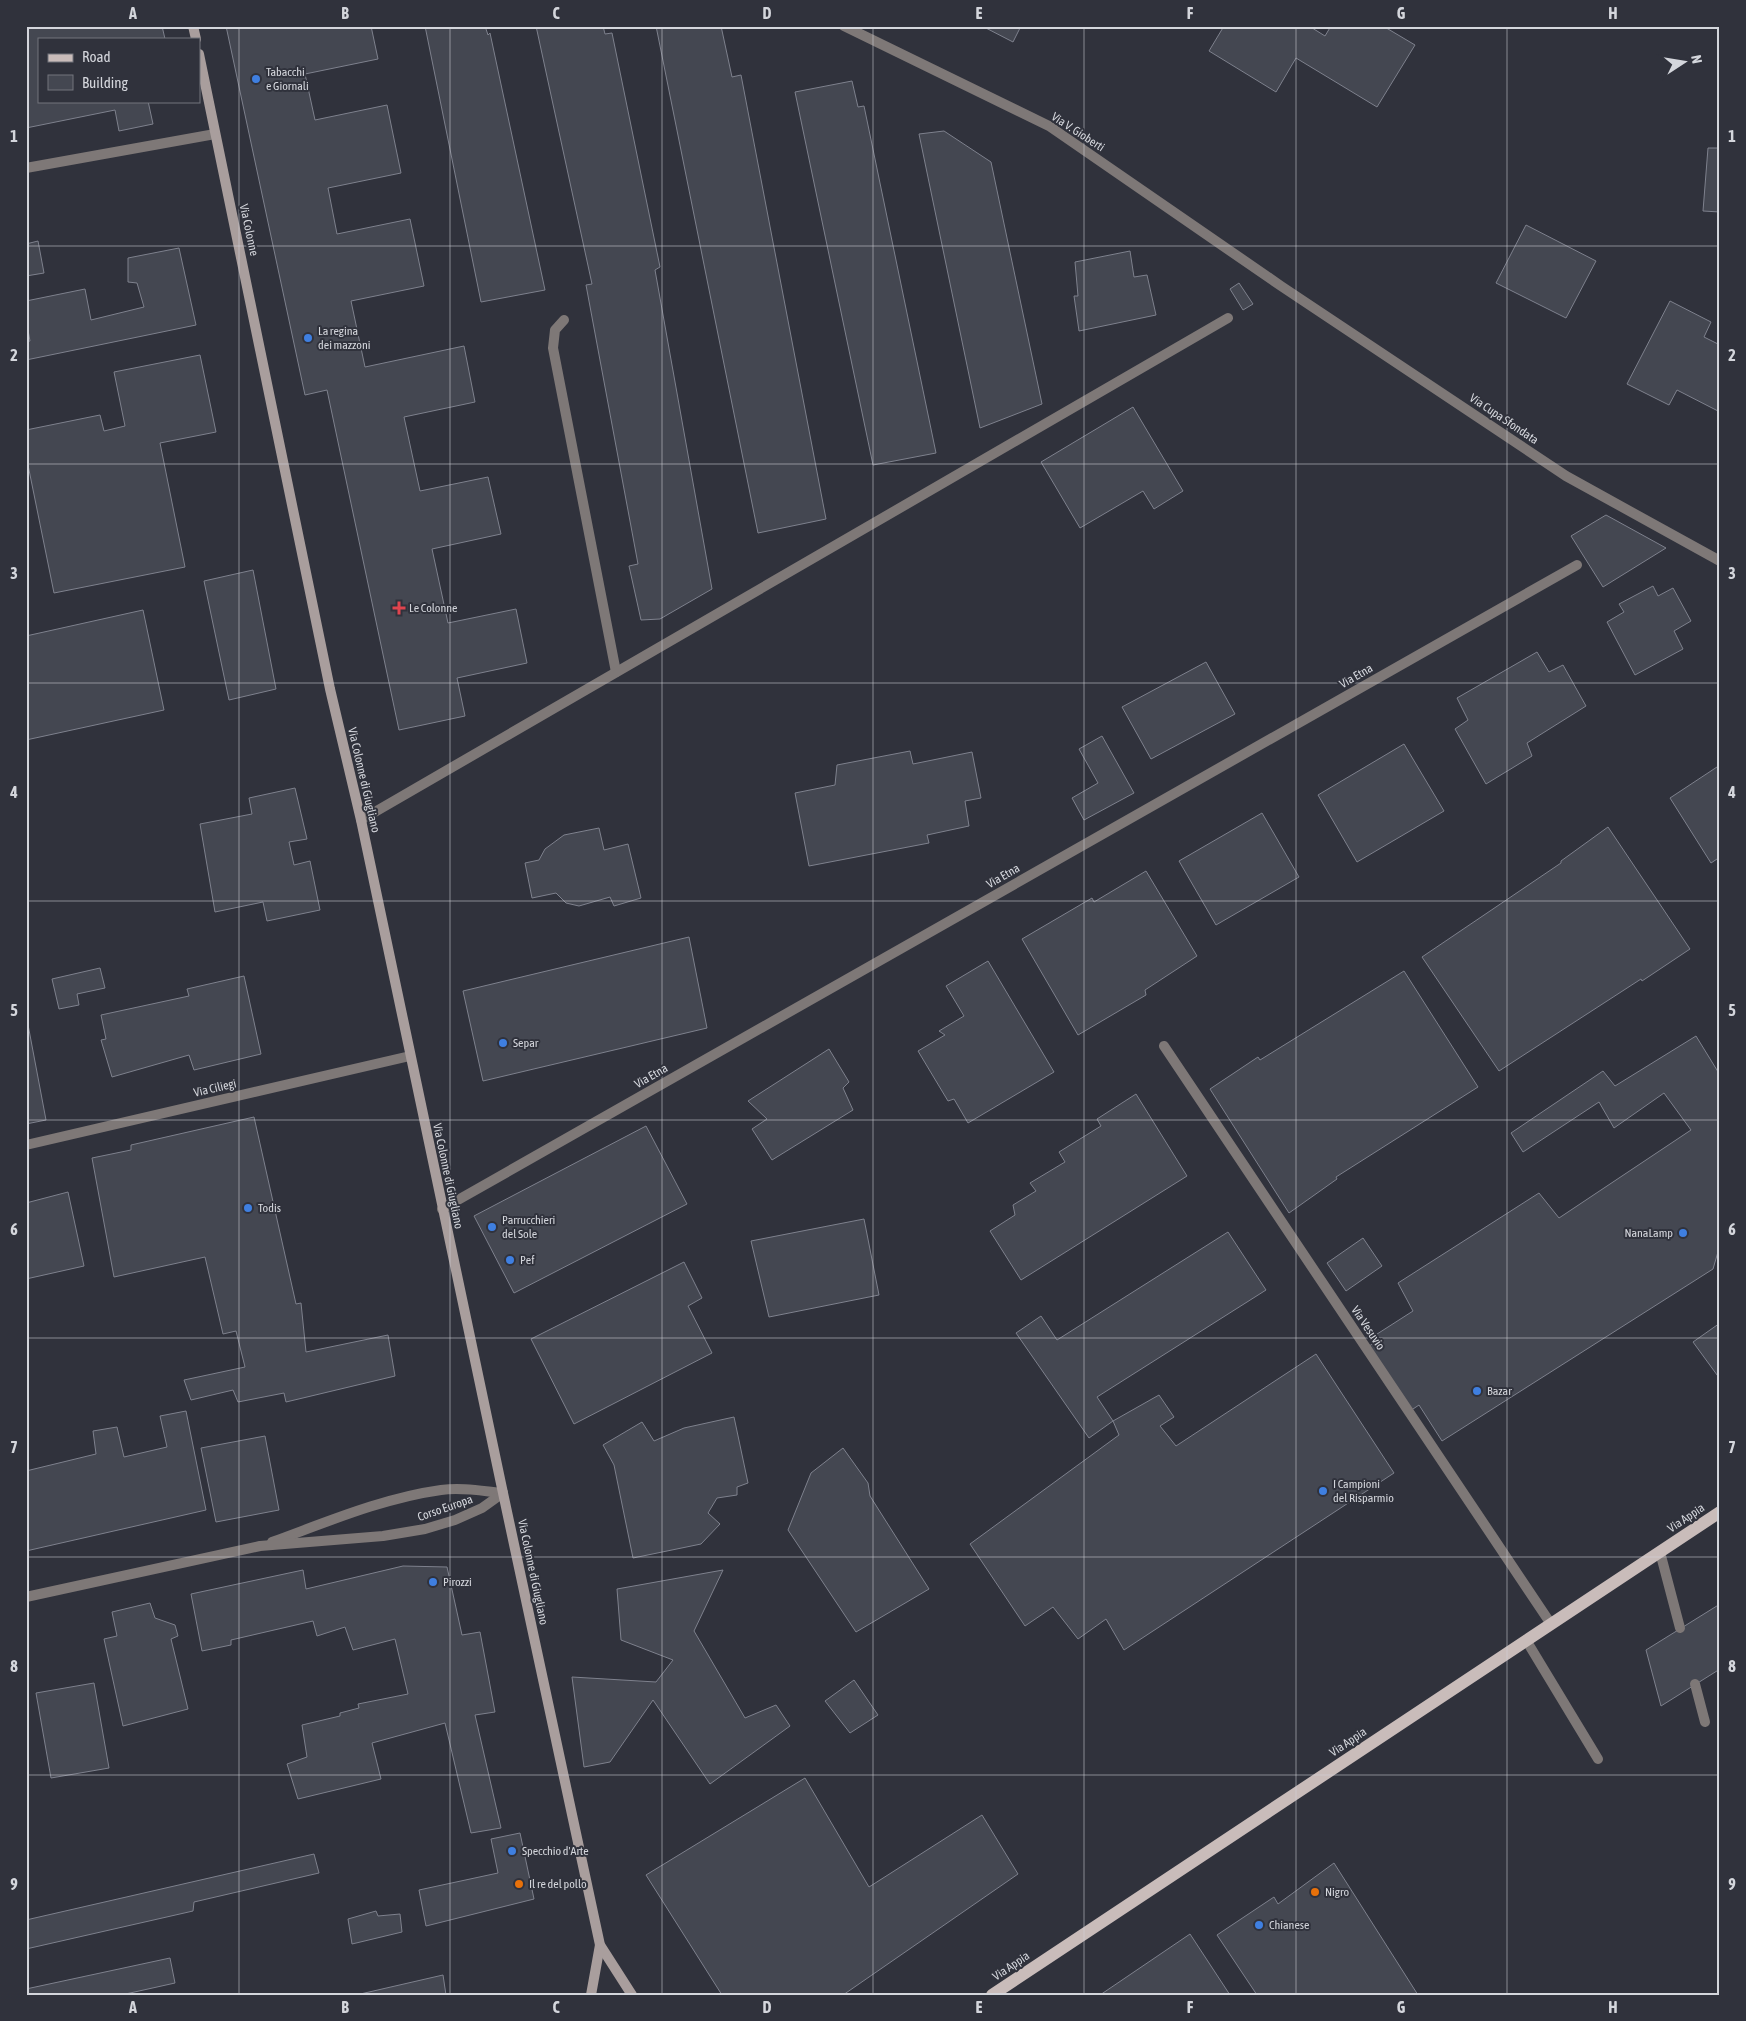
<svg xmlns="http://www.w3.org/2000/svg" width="1746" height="2021" font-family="'Asap Condensed',sans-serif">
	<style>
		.building { fill: #444751; stroke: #7e818d }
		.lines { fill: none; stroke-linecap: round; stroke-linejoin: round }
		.lane { stroke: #7e7877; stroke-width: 10 }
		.street { stroke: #7e7877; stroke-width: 10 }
		.secondary { stroke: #a99e9d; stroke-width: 10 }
		.primary { stroke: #c9bcba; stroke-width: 12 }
		.grid { fill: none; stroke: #d4d6dc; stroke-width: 1; stroke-opacity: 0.55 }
		.shop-dot { fill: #3f7fe0; stroke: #30323c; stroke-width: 2 }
		.health-dot { fill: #e0444e; stroke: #30323c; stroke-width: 2 }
		.food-dot { fill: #e8710a; stroke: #30323c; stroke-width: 2 }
		.labels { text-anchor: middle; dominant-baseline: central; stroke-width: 4; stroke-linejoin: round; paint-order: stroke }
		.poi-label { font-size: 12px; fill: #d4d6dc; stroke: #30323c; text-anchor: start }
		.street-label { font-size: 12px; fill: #d4d6dc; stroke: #30323c }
		.neatline { fill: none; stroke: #d4d6dc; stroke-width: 2 }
		.grid-label { font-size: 16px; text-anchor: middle; font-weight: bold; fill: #d4d6dc }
	</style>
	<rect width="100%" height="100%" fill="#30323c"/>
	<!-- building -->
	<g class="building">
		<polygon points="26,26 162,26 165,39 39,39 39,101 148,101 153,124 119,131 115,110 26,128"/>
		<polygon points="226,26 371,26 378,59 305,74 315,120 387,105 401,173 328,188 337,234 410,219 424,286 351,301 365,367 464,346 475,402 404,417 420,491 488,477 501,534 432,549 448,623 516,609 527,663 457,678 465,716 399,730 327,390 305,395"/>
		<polygon points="425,26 485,26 488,35 490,33 545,290 481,302"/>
		<polygon points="536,26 603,26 605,34 612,33 660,267 655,270 712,589 660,619 641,620 629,566 638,564 586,285 592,284"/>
		<polygon points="656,26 721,26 732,77 741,75 826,519 758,533"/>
		<polygon points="982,26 1021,26 1013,42"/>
		<polygon points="1224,26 1309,26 1325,36 1331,26 1383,26 1415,45 1377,107 1296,58 1276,92 1209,51"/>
		<polygon points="852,81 858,107 864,106 936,453 873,465 795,92"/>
		<polygon points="944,131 991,162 1042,404 980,428 919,134"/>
		<polygon points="1708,148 1720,148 1720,212 1703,211"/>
		<polygon points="1526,225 1596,261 1566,318 1496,283"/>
		<polygon points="38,241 44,273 26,276 26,244"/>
		<polygon points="179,248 196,325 26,360 26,342 30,341 26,319 26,301 85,289 91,320 144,307 137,283 128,282 128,258"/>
		<polygon points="1130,251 1134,277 1147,275 1156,315 1079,331 1074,296 1078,296 1075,262"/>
		<polygon points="1239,283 1253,304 1243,310 1230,289"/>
		<polygon points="1670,301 1711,322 1704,337 1720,345 1720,408 1718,411 1677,390 1669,405 1627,384"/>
		<polygon points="200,355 216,432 160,443 185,567 54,593 28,465 26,465 26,430 100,415 104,431 125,426 114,372"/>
		<polygon points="1133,407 1183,491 1154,509 1143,491 1080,528 1041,462"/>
		<polygon points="1606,515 1666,548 1603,587 1571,536"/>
		<polygon points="253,570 276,689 229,700 204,581"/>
		<polygon points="1653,586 1658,596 1673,588 1691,621 1674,631 1683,649 1635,675 1607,622 1624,612 1619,604"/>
		<polygon points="143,610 164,710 26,740 26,636"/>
		<polygon points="1537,652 1549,672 1563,665 1586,706 1527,743 1532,756 1486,784 1455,729 1468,720 1457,698"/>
		<polygon points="1206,662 1235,714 1151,759 1122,707"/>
		<polygon points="1102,736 1134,793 1084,820 1072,798 1098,783 1079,749"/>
		<polygon points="1404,744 1444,811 1357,862 1318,795"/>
		<polygon points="910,751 913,764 972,752 981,798 965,801 969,826 927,835 929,843 809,866 795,793 835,785 837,765"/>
		<polygon points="1720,765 1720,857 1711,863 1670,798"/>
		<polygon points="295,788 307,839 289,842 294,865 310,861 320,910 267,921 263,902 215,912 200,824 252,814 249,798"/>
		<polygon points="1262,813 1299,877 1216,925 1179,861"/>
		<polygon points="1608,827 1690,949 1642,981 1641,979 1499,1071 1422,957 1561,863 1561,861"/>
		<polygon points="599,828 604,850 628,844 641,898 614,906 610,897 579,906 566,903 556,893 532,898 525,863 539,860 545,849 564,835"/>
		<polygon points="1146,871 1197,956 1145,990 1146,995 1078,1035 1022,939 1092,898 1094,902"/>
		<polygon points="689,937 707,1028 483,1081 463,991"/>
		<polygon points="988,961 1054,1072 968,1123 954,1099 948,1101 918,1051 945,1035 939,1031 964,1016 946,986"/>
		<polygon points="100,968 105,988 77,994 79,1005 59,1009 52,979"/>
		<polygon points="1404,971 1478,1087 1336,1177 1337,1179 1289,1213 1210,1089 1258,1057 1260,1060"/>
		<polygon points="244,976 261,1054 194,1070 189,1055 112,1077 101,1040 106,1039 101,1015 189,996 187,989"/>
		<polygon points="26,1014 46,1120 26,1124"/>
		<polygon points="1696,1036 1720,1075 1720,1245 1713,1269 1442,1441 1419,1405 1410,1411 1368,1347 1376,1341 1374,1336 1413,1311 1398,1283 1539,1193 1559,1218 1691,1130 1664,1093 1614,1128 1599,1102 1523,1152 1511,1133 1603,1071 1615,1086"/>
		<polygon points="829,1049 849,1082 843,1088 853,1110 772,1160 752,1129 767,1119 748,1101"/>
		<polygon points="1136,1094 1187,1176 1021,1280 990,1231 1015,1215 1013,1205 1036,1191 1030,1183 1065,1162 1059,1152 1101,1126 1097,1119"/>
		<polygon points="254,1117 296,1304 301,1303 306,1352 388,1335 395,1376 286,1402 284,1393 238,1402 233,1390 191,1400 184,1380 245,1367 236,1331 223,1334 205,1257 114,1277 92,1158 131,1150 131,1145"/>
		<polygon points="646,1126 687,1204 514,1293 474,1216"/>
		<polygon points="68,1192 84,1266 26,1279 26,1203"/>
		<polygon points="864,1219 879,1295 769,1317 751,1241"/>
		<polygon points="1228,1232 1266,1290 1097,1397 1113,1421 1089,1438 1016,1333 1041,1316 1057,1340"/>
		<polygon points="1363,1238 1382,1266 1346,1291 1327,1263"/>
		<polygon points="684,1262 702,1298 688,1306 712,1353 574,1424 531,1339"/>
		<polygon points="1720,1323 1720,1379 1693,1342"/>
		<polygon points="1316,1354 1394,1473 1124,1650 1106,1619 1078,1639 1053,1607 1025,1626 970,1544 1119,1435 1113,1421 1159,1395 1174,1417 1160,1426 1176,1446"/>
		<polygon points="186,1411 206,1510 26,1551 26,1471 96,1454 93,1431 117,1427 124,1457 167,1447 160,1416"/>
		<polygon points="734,1417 748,1483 737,1487 737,1495 717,1498 708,1513 720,1524 701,1544 633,1558 614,1465 603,1445 642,1422 654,1441 684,1428"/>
		<polygon points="265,1436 279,1510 216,1522 201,1448"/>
		<polygon points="843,1448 868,1483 870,1496 929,1589 856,1632 788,1530 811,1473"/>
		<polygon points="403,1566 447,1567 462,1635 480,1632 495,1712 475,1715 501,1828 471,1833 445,1723 372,1743 381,1779 298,1799 287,1764 307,1757 302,1725 340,1716 340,1713 359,1708 358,1704 408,1694 395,1639 353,1650 345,1627 317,1636 313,1621 231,1640 231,1645 202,1651 191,1594 303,1570 306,1589"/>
		<polygon points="723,1570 694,1631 745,1718 776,1705 790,1726 710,1784 653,1700 610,1762 584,1767 572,1677 656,1682 673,1660 621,1640 617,1589"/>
		<polygon points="150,1603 155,1618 175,1625 178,1636 171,1639 188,1709 123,1726 104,1639 117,1636 112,1612"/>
		<polygon points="1720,1604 1720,1669 1661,1706 1646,1650"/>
		<polygon points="854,1680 878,1715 850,1733 825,1701"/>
		<polygon points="94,1683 109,1768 51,1778 36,1693"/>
		<polygon points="805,1778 869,1887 982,1815 1018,1874 843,1995 722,1995 646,1875"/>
		<polygon points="520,1833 534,1899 426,1926 419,1890 498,1873 491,1839"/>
		<polygon points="314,1854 319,1873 194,1902 193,1911 26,1949 26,1920"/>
		<polygon points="1334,1863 1418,1995 1257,1995 1217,1935 1274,1897 1278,1904"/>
		<polygon points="376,1911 378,1916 400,1914 402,1932 352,1944 348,1919"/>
		<polygon points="1190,1934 1230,1995 1100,1995"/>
		<polygon points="170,1958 175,1983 121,1995 26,1995 26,1989"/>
		<polygon points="443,1975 446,1995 356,1995"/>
	</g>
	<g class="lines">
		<!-- lane -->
		<g class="lane">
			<polyline points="1660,1552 1680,1628"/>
			<polyline points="1526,1640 1598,1759"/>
			<polyline points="1695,1684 1705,1722"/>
		</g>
		<!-- street -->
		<g class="street">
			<polyline points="844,26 1049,126 1281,286 1566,476 1720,561"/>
			<polyline points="26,168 215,134"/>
			<polyline points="564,320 555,330 553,348 616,672"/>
			<polyline points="361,820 1228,318"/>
			<polyline points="1164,1046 1551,1624"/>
			<polyline points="26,1145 410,1056"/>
			<polyline points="442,1209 1577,565"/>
			<path d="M272 1542C327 1522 383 1498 441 1490 462 1487 482 1491 503 1493"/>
			<polyline points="26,1597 260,1546 383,1536 425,1529 455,1520 482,1508 503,1493"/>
		</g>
		<!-- secondary -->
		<g class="secondary">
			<polyline points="193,26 196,39"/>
			<polyline points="199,54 330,689 361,820 503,1493 600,1945 632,1995"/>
			<polyline points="591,1995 600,1945"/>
		</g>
		<!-- primary -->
		<polyline class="primary" points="992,1995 1720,1512"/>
	</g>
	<!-- grid -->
	<path class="grid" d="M239 26V1995M450 26V1995M662 26V1995M873 26V1995M1084 26V1995M1296 26V1995M1507 26V1995M26 246H1720M26 464H1720M26 683H1720M26 901H1720M26 1120H1720M26 1338H1720M26 1557H1720M26 1775H1720"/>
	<!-- markers -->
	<g class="shop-dot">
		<circle cx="256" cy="79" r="5"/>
		<circle cx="308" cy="338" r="5"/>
		<circle cx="503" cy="1043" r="5"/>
		<circle cx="248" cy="1208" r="5"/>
		<circle cx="492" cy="1227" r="5"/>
		<circle cx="1683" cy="1233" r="5"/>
		<circle cx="510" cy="1260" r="5"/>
		<circle cx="1477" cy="1391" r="5"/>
		<circle cx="1323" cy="1491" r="5"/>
		<circle cx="433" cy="1582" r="5"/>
		<circle cx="512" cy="1851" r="5"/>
		<circle cx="1259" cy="1925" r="5"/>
	</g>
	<path class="health-dot" d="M396.5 600.5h5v5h5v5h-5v5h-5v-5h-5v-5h5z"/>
	<g class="food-dot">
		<circle cx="519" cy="1884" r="5"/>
		<circle cx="1315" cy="1892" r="5"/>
	</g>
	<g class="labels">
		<!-- poi labels -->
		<g class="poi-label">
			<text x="266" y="72">Tabacchi<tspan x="266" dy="14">e Giornali</tspan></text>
			<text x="318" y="331">La regina<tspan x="318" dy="14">dei mazzoni</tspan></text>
			<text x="409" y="608">Le Colonne</text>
			<text x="513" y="1043">Separ</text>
			<text x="258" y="1208">Todis</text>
			<text x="502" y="1220">Parrucchieri<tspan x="502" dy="14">del Sole</tspan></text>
			<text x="1673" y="1233" text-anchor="end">NanaLamp</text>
			<text x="520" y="1260">Pef</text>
			<text x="1487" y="1391">Bazar</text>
			<text x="1333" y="1484">I Campioni<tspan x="1333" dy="14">del Risparmio</tspan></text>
			<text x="443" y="1582">Pirozzi</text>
			<text x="522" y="1851">Specchio d'Arte</text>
			<text x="529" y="1884">Il re del pollo</text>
			<text x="1325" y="1892">Nigro</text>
			<text x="1269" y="1925">Chianese</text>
		</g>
		<!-- street labels -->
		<g class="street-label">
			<text transform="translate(1078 132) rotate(33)">Via V. Gioberti</text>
			<text transform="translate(249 230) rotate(78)">Via Colonne</text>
			<text transform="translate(1504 419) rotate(34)">Via Cupa Sfondata</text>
			<text transform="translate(1356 676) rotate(-30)">Via Etna</text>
			<text transform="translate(364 780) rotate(77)">Via Colonne di Giugliano</text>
			<text transform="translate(1003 876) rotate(-30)">Via Etna</text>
			<text transform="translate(651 1076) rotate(-30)">Via Etna</text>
			<text transform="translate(215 1088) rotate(-13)">Via Ciliegi</text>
			<text transform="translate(448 1176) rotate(78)">Via Colonne di Giugliano</text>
			<text transform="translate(1368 1328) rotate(56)">Via Vesuvio</text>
			<text transform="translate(445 1508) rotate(-19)">Corso Europa</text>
			<text transform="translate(1686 1518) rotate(-34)">Via Appia</text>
			<text transform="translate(533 1572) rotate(78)">Via Colonne di Giugliano</text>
			<text transform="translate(1348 1742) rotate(-34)">Via Appia</text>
			<text transform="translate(1011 1966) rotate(-34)">Via Appia</text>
		</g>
	</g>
	<!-- border -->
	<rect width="1746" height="2021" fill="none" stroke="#30323c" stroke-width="55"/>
	<!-- legend -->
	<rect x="38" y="38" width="162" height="65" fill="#30323c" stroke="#72747c"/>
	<rect x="48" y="54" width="25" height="8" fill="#c9bcba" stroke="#72747c"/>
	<text x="82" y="62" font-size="15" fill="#d4d6dc">Road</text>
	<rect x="48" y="75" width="25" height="15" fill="#444751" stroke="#72747c"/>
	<text x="82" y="88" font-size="15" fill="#d4d6dc">Building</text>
	<!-- north arrow -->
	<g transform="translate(1684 62) rotate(78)" stroke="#30323c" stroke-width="4" paint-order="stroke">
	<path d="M0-4L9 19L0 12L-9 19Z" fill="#d4d6dc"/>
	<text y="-8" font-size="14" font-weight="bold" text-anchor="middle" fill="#d4d6dc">N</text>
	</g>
	<rect x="28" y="28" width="1690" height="1966" class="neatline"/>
	<g class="grid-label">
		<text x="133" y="19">A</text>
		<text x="345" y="19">B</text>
		<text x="556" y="19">C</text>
		<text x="767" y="19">D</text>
		<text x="979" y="19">E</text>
		<text x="1190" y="19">F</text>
		<text x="1401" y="19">G</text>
		<text x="1613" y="19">H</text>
		<text x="14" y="142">1</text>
		<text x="1732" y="142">1</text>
		<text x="14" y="361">2</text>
		<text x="1732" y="361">2</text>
		<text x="14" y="579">3</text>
		<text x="1732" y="579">3</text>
		<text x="14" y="798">4</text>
		<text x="1732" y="798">4</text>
		<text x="14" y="1016">5</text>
		<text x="1732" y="1016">5</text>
		<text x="14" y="1235">6</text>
		<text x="1732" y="1235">6</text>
		<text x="14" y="1453">7</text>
		<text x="1732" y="1453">7</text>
		<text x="14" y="1672">8</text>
		<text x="1732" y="1672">8</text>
		<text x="14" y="1890">9</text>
		<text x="1732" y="1890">9</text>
		<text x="133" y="2013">A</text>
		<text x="345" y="2013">B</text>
		<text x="556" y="2013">C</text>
		<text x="767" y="2013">D</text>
		<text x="979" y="2013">E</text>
		<text x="1190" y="2013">F</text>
		<text x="1401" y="2013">G</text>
		<text x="1613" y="2013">H</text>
	</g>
</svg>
